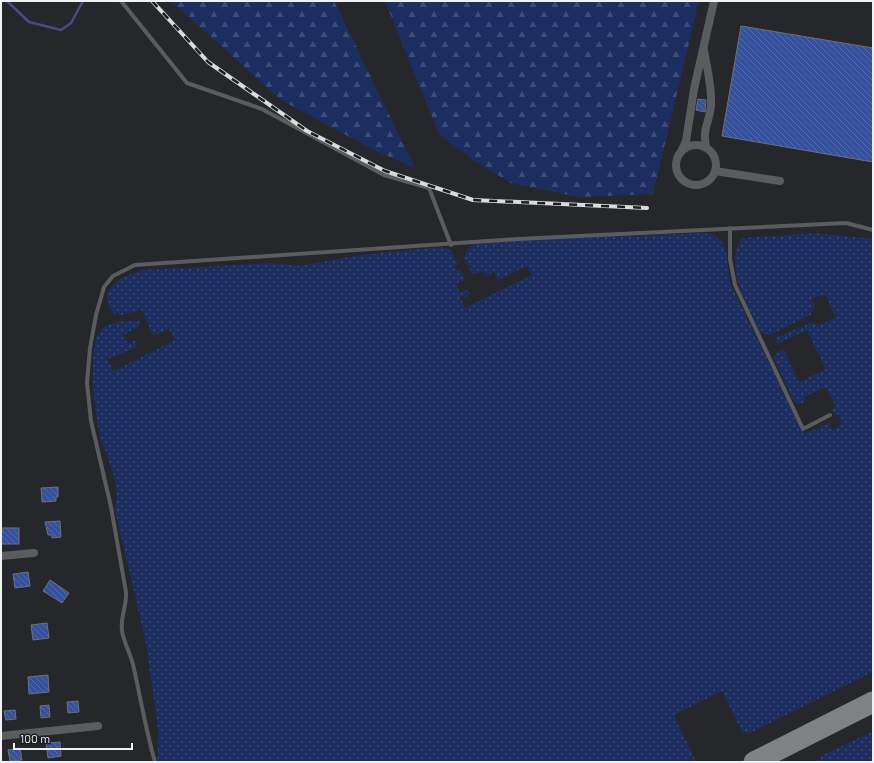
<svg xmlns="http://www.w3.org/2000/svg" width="874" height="763" font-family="Barlow,sans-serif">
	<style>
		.grass { fill: url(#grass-dots) }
		.forest { fill: url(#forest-firs) }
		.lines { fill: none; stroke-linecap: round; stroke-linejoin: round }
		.stream { stroke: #4b4a80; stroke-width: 2.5 }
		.taxiway { stroke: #808184; stroke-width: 21 }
		.building { fill: url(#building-back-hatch); stroke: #6f7074 }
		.service { stroke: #5a5c60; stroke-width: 4 }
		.minor { stroke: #5a5c60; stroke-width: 8 }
		.rail-casing { stroke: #dadbdd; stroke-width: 4 }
		.rail { stroke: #1d1e21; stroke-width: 2.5; stroke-dasharray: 8; stroke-linecap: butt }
	</style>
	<defs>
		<pattern id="grass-dots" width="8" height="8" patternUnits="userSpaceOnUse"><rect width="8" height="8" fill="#1c2d60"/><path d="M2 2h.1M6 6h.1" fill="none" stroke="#3d4c77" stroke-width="1.8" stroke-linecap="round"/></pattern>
		<pattern id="forest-firs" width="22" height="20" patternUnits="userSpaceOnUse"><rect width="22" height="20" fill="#1c2d60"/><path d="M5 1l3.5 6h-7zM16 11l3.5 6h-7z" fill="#3d4c77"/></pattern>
		<pattern id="building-back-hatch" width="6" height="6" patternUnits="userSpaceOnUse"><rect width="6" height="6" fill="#35509d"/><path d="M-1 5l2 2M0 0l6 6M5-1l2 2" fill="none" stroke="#536aab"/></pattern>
	</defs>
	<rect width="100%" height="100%" fill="#26272b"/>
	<!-- grass -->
	<g class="grass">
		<path d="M704 233 715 235 723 243 726 252 730 283 804 434 829 423 832 430 842 424 838 414 835 415 832 409 836 406 827 390 824 388 804 397 806 401 800 404 795 403 774 358 777 353 784 350 799 382 826 369 807 330 775 345 777 337 812 322 820 325 836 317 825 294 812 299 815 307 810 315 770 335 761 333C748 306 723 267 742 238L816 233 873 239V672L748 734 742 732 722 691 674 715 694 757 695 759 691 762H157L159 736 146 643 115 510C116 503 117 495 116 488 114 471 106 455 101 439 95 418 87 348 100 331 107 321 131 319 142 322L137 328 124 335 128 343 135 340 137 347 108 359 113 371 175 340 169 329 153 336 142 310 122 315 114 314C94 289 122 276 143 270L273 263 300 266 354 256 440 247 450 250 458 264 454 266 457 271 460 269 464 277 463 283 461 280 457 284 459 292 468 290 470 294 465 298 463 296 460 297 465 308 532 275 527 266 498 280 494 272 486 276 484 272 472 274 464 259C466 248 471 244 481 242Z"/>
		<polygon points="873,731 873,762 815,762 825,754"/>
	</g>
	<!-- forest -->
	<g class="forest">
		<polygon points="171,1 334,1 415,168 368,147 281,100"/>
		<polygon points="385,1 699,1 653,194 579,197 511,183 471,159 439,134"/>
	</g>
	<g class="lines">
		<!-- stream -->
		<polyline class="stream" points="7,1 29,22 61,30 71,23 83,1"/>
		<!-- taxiway -->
		<polyline class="taxiway" points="754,762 873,702"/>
	</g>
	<!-- building -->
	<g class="building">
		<polygon points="741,26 873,48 873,162 722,136"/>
		<polygon points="698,99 706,100 705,112 696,110"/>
		<polygon points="58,487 58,497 56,497 56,501 42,502 41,488"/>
		<polygon points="60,521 61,537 52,538 52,535 48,535 45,522"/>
		<rect x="1" y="528" width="18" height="16"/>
		<polygon points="28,572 30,586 15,588 13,574"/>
		<polygon points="50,580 69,593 62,603 43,591"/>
		<polygon points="47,623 49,638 33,640 31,625"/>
		<polygon points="48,675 49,692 29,694 28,677"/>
		<polygon points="78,701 79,712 68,713 67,702"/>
		<polygon points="49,705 50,717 41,718 40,706"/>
		<polygon points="15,710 16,719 6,720 4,711"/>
		<polygon points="60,742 61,756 48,758 46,743"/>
		<polygon points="20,748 22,760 10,761 8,750"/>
	</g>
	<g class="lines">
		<!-- service -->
		<g class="service">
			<polyline points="121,1 187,83 262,109 384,175 429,188 451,245"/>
			<polyline points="730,228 730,259 735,285 803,429 830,415"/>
			<path d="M155 762C146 731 141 700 134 669 132 656 124 644 122 631 120 617 127 606 126 592L111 507 91 421 87 383 90 348 96 315 104 287 113 276 135 265 518 239 846 223 873 230"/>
		</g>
		<!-- minor -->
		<g class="minor">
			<path d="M704 50C707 69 712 85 711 105 710 123 702 126 706 147"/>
			<circle cx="696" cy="165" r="20"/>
			<polyline points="681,152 686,141 694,89 714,1"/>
			<polyline points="715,171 780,181"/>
			<polyline points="1,556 34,553"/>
			<polyline points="1,736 98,726"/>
		</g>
		<defs>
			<polyline id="rail" points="152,1 208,62 307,131 385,171 473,200 647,208"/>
		</defs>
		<!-- rail casing -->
		<use href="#rail" class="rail-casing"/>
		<!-- rail -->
		<use href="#rail" class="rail"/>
	</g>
	<!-- border -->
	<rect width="874" height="763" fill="none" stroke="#f0f1f3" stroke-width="4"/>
	<!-- scale -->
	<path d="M14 743v6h118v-6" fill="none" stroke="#f0f1f3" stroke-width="2"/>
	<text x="20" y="743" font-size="12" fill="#f0f1f3" stroke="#1d1e21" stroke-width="3" paint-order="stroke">100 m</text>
</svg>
